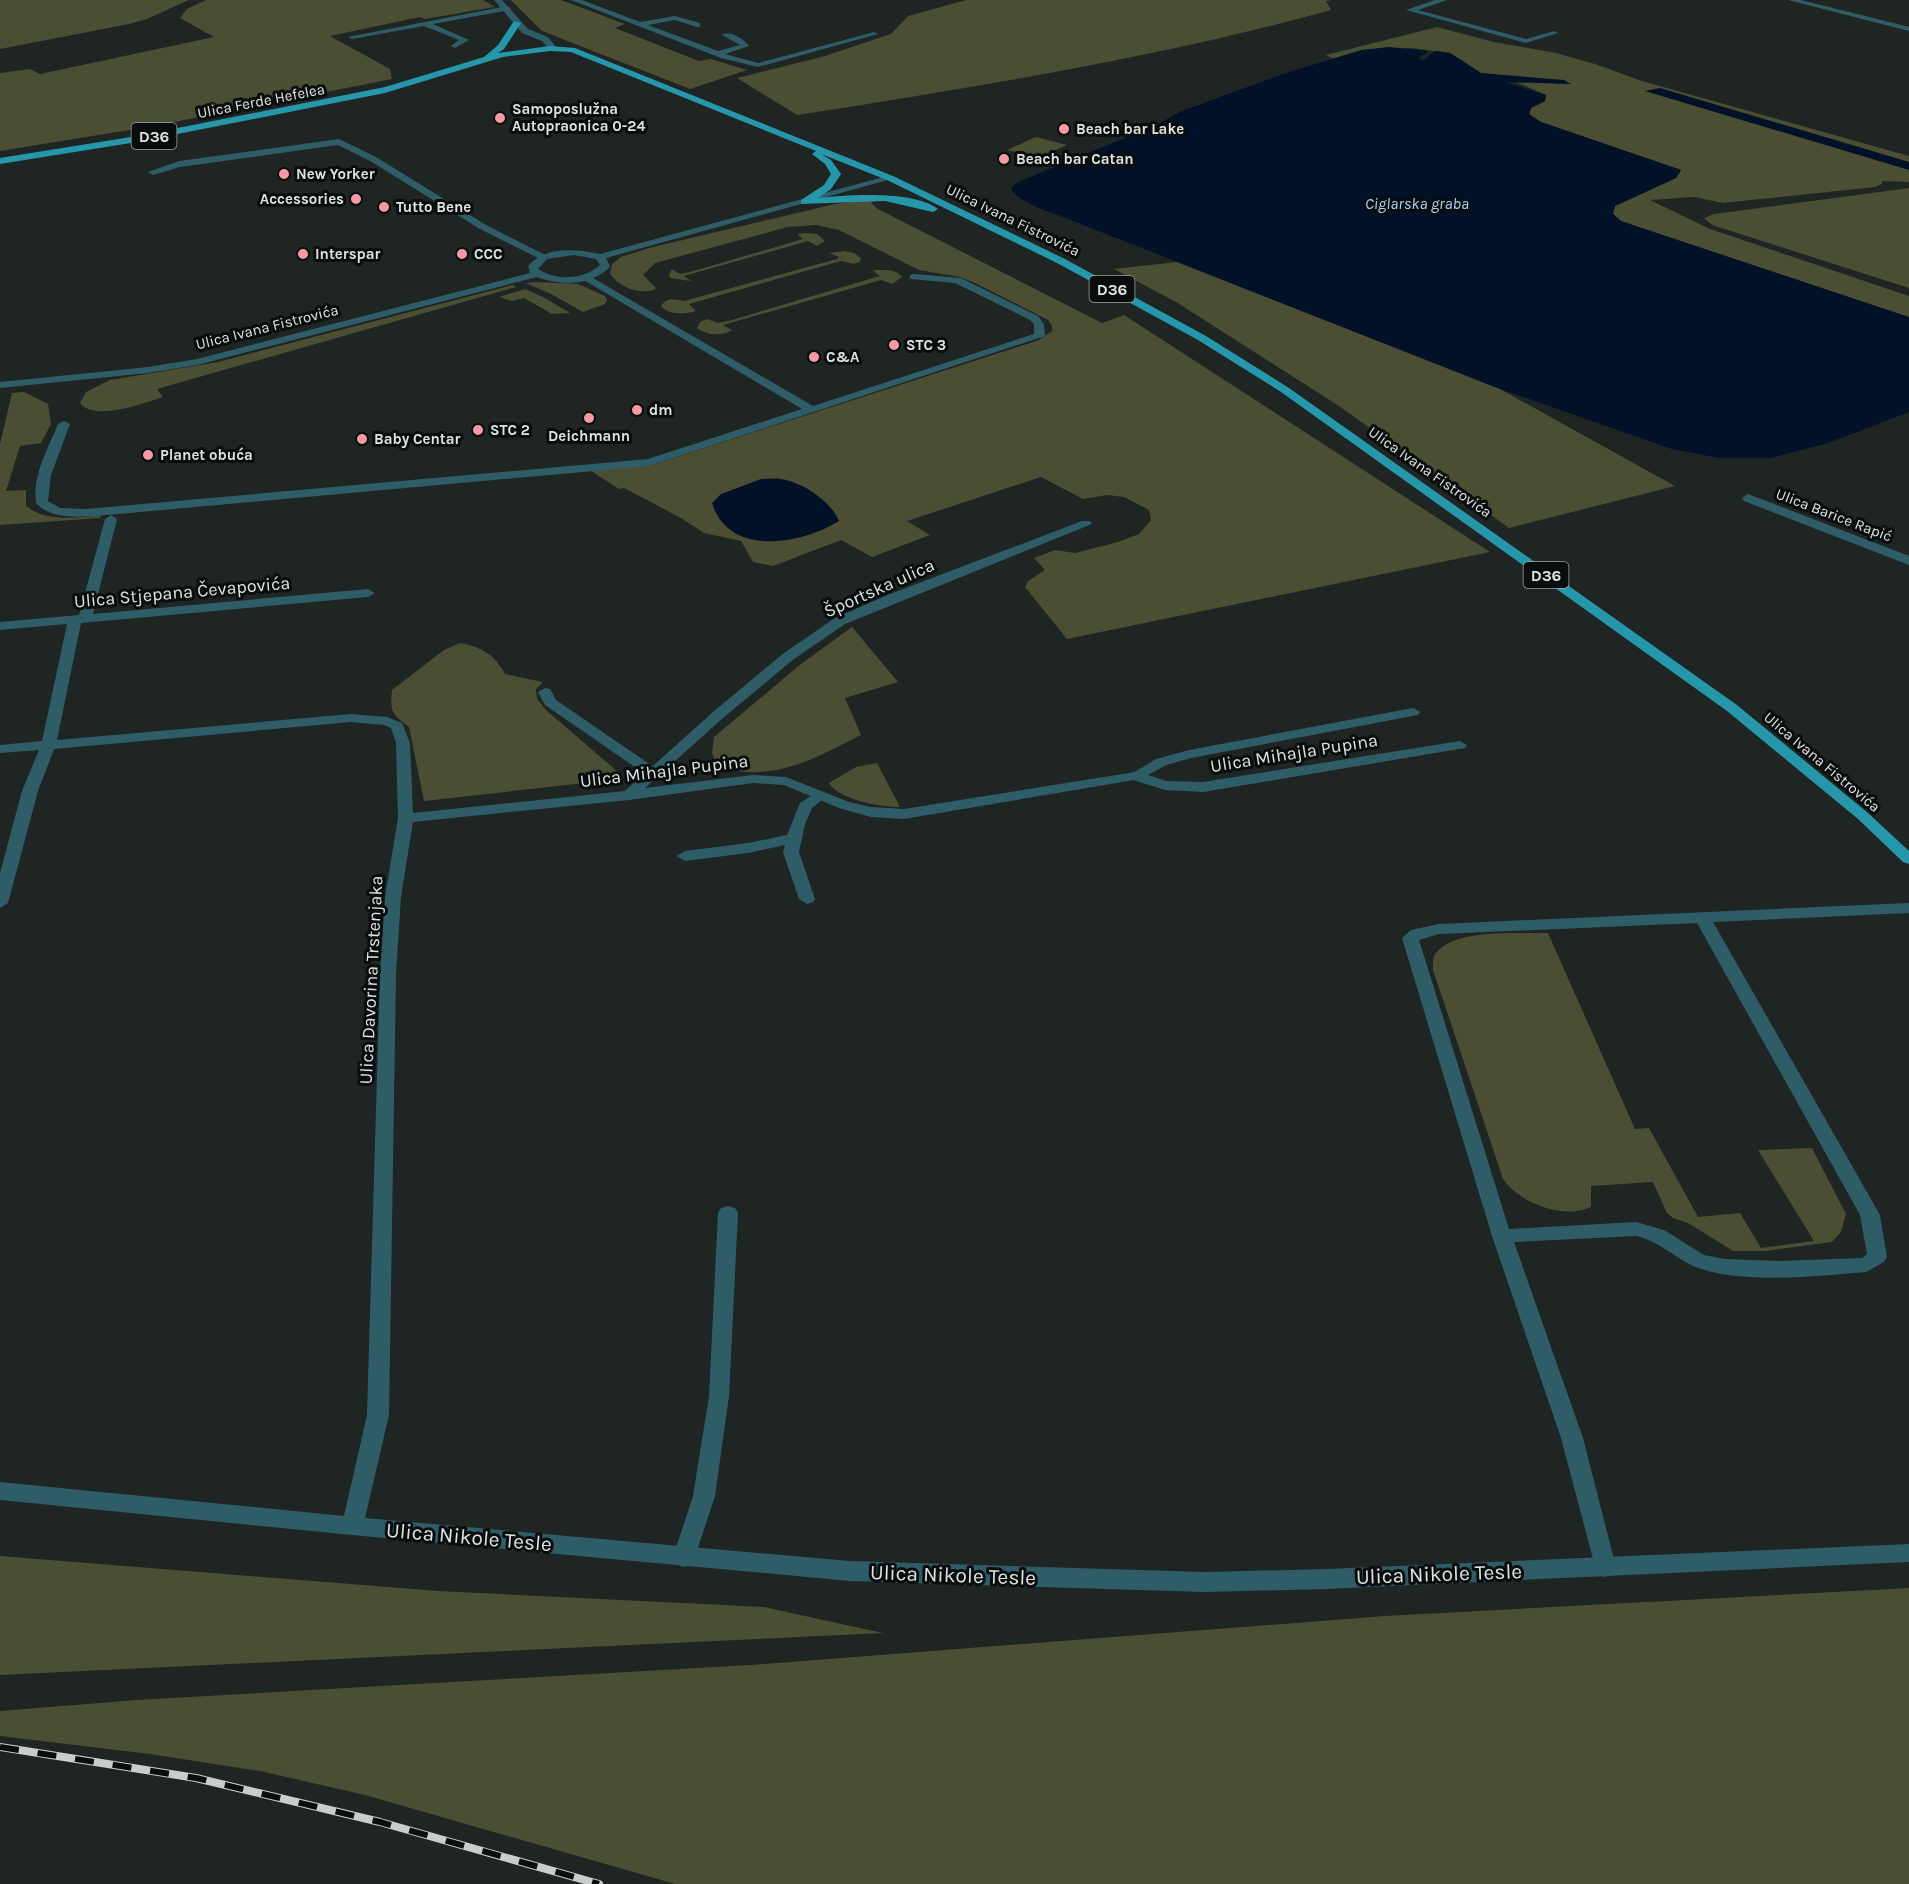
<svg xmlns="http://www.w3.org/2000/svg" width="1909" height="1884" font-family="Karla,sans-serif">
	<style>
		.green { fill: #4b4e32 }
		.water { fill: #001128 }
		.lines { fill: none; stroke-linecap: round; stroke-linejoin: round }
		.service { fill: #2f5d67; fill-rule: evenodd }
		.minor { fill: #2f5d67; fill-rule: evenodd }
		.primary { fill: #2696ab; fill-rule: evenodd }
		.rail-casing { stroke: #c9cecc; stroke-width: 8 }
		.rail { stroke: #0a0d0d; stroke-width: 6; stroke-dasharray: 19; stroke-linecap: butt }
		.poi-dot { fill: #f49aa5; stroke: #0a0d0d; stroke-width: 2 }
		.labels { text-anchor: middle; dominant-baseline: central; stroke-width: 6; stroke-linejoin: round; paint-order: stroke }
		.far-street-label { font-size: 15px; fill: #dfe4e2; stroke: #0a0d0d }
		.far-poi-label { font-size: 15px; font-weight: bold; fill: #dfe4e2; stroke: #0a0d0d; text-anchor: start }
		.shield { fill: #0a0d0d; stroke: #9fa4a2; stroke-width: 1.5 }
		.shield-label { font-size: 16px; font-weight: bold; fill: #dfe4e2 }
		.far-water-label { font-size: 16px; font-style: italic; fill: #abd4fb; stroke: #0a0d0d }
		.street-label { font-size: 18px; fill: #dfe4e2; stroke: #0a0d0d }
		.near-street-label { font-size: 21px; fill: #dfe4e2; stroke: #0a0d0d }
	</style>
	<rect width="100%" height="100%" fill="#1e2523"/>
	<!-- green -->
	<g class="green">
		<polygon points="0,0 189,0 147,19 129,24 0,49"/>
		<polygon points="206,0 483,0 495,7 425,19 420,17 330,36 390,69 392,79 154,126 0,151 0,73 30,69 40,74 214,37 180,18 187,9"/>
		<polygon points="511,0 561,0 625,24 615,28 699,61 711,59 747,70 690,89 542,31"/>
		<path d="M966 0H1333L1326 1 1331 10C1156 58 976 87 797 115L737 78 825 56 891 34 908 16Z"/>
		<polygon points="1437,27 1494,42 1556,53 1595,64 1642,81 1909,156 1909,182 1882,181 1882,184 1875,187 1723,203 1694,197 1650,200 1710,229 1909,296 1909,324 1621,221 1613,214 1615,206 1676,178 1681,170 1541,122 1529,115 1531,108 1545,101 1546,95 1511,80 1570,84 1481,73 1450,53 1411,48 1364,50 1333,59 1326,55"/>
		<polygon points="1036,137 1067,145 1038,158 1007,150"/>
		<polygon points="1909,188 1909,288 1712,225 1704,218 1714,214"/>
		<path d="M858 201H873L871 203 878 209 1102 323 1124 315 1490 552 1067 639 1025 587 1028 581 1045 570 1034 558 1055 550 1075 553 1118 542 1139 534 1151 520 1149 510 1124 497 1107 495 1083 499 1041 477 907 521 930 535 872 557 841 540 773 566 753 562 741 541 704 533 681 518 624 488 619 489 591 471 652 465 1039 340 1052 331V326L1048 320 975 283 960 277 919 270 839 230 816 225 788 227 655 263 643 275 656 288 654 290C637 294 621 288 610 274L612 264 621 257 649 248 835 204Z"/>
		<polygon points="806,233 817,234 825,241 817,246 808,241 684,276 691,281 670,278 669,274 672,269 680,274 690,272 803,239 797,234"/>
		<path d="M845 251 854 253 861 258 860 262 854 264 841 261 689 304 696 311C686 314 669 316 661 306 667 297 674 299 684 301L837 259 839 257 829 253Z"/>
		<polygon points="1177,262 1500,389 1675,486 1509,528 1339,406 1176,302 1114,269"/>
		<path d="M876 270C886 270 896 269 902 277L892 284 881 280 723 325 732 330C723 337 706 335 697 328L700 322 707 319 718 323 732 320 880 276 873 271Z"/>
		<polygon points="536,282 578,284 605,296 607,300 605,304 583,312 551,294 526,283"/>
		<path d="M513 285 516 287 157 389 163 397C145 403 94 422 80 403L86 392 110 380 218 362Z"/>
		<polygon points="525,289 545,298 570,313 552,314 524,298 512,301 499,297"/>
		<path d="M24 392 48 404 51 424 41 443 20 446 6 491 26 490V506C46 522 77 518 101 515L100 518 0 525V444L12 393Z"/>
		<path d="M852 627 898 682 845 698 861 735C814 759 771 784 717 766L712 753 714 737 801 664Z"/>
		<path d="M460 643C482 647 495 655 505 674L543 682 536 689 537 699 546 710 618 772 594 782 424 801 409 727C392 714 390 712 392 690L444 650Z"/>
		<path d="M877 763 900 807C880 807 839 800 829 783L856 767Z"/>
		<path d="M1548 933 1635 1129 1649 1128 1698 1217 1740 1213 1761 1248 1814 1241 1758 1150 1812 1148 1846 1214 1841 1232 1832 1242 1766 1251H1733L1688 1223 1673 1218 1667 1213 1653 1182 1591 1186V1207C1562 1220 1520 1203 1503 1179L1433 970C1433 964 1432 956 1437 952 1457 928 1519 934 1548 933Z"/>
		<polygon points="0,1556 438,1591 764,1607 883,1633 0,1675"/>
		<polygon points="1909,1588 1909,1884 675,1884 365,1795 260,1771 150,1754 0,1736 0,1711 137,1700 751,1665 1385,1616"/>
	</g>
	<!-- water -->
	<g class="water">
		<path d="M1389 47 1428 51 1418 59 1423 60 1436 51 1450 53 1481 73 1564 80 1571 84 1505 82 1546 95 1545 101 1531 108 1529 114 1541 122 1681 170 1676 178 1615 206 1613 214 1621 221 1909 317V412L1828 443 1770 458H1719L1672 449 1500 389 1063 217C1050 212 1015 201 1011 188L1018 182 1154 126 1182 111 1283 74 1361 50Z"/>
		<polygon points="1660,88 1909,162 1909,170 1645,91"/>
		<path d="M761 479C767 479 775 478 781 479 802 482 831 501 839 521 802 544 729 558 712 503L721 494Z"/>
	</g>
	<g class="lines">
		<!-- service -->
		<g class="service">
			<path d="M571 0H582L640 22 675 16 700 23V27H697L675 20 648 25 718 51 740 45 722 35C730 30 744 39 749 46L725 54 758 63 874 32 878 34 758 67 721 58Z"/>
			<polygon points="1435,0 1447,0 1418,10 1526,39 1554,31 1558,33 1526,43 1406,10"/>
			<polygon points="1788,0 1801,0 1909,27 1909,31"/>
			<polygon points="507,6 511,8 510,10 433,24 469,40 455,48 451,46 459,40 424,26 352,39 348,37"/>
			<polygon points="339,139 376,157 486,225 549,257 540,259 480,229 370,161 338,145 180,167 153,175 148,172 179,161"/>
			<path d="M914 274 961 278 1038 316 1044 324 1045 336 649 466 96 516C76 517 50 519 36 503 32 476 48 449 58 424L64 421 70 424 51 475 48 501 60 508 86 509 648 459 802 409 582 279 581 277 586 274 813 406 1034 334V324L1030 320 955 283 910 279V275Z"/>
			<polygon points="545,688 550,689 556,700 658,770 660,773 658,776 648,776 545,705 538,692"/>
			<polygon points="1413,708 1420,712 1418,715 1191,758 1166,765 1148,775 1166,781 1203,782 1460,741 1467,745 1465,748 1203,792 1165,790 1130,779 1128,776 1156,759 1189,750"/>
			<polygon points="819,791 827,796 812,808 805,824 799,852 815,899 813,902 807,904 799,899 783,852 785,845 748,853 685,861 677,856 685,851 748,843 787,835 800,803"/>
			<path d="M1909 903V913L1713 922 1880 1215 1887 1257 1884 1262 1866 1272C1816 1276 1749 1284 1701 1269 1677 1261 1661 1241 1636 1236L1514 1242 1583 1438 1616 1567 1613 1574 1605 1577 1597 1574 1561 1438 1492 1236 1402 938 1411 930 1439 924ZM1697 923 1860 1215 1867 1254 1862 1258 1779 1261 1725 1259 1704 1255 1664 1230 1636 1222 1509 1229 1419 940 1439 934Z"/>
			<polygon points="728,1206 735,1208 738,1213 729,1396 715,1496 695,1557 692,1564 684,1567 676,1564 673,1557 693,1496 709,1396 718,1213 721,1208"/>
		</g>
		<!-- minor -->
		<g class="minor">
			<polygon points="494,0 502,0 528,29 548,37 557,48 556,50 550,50 542,41 522,33"/>
			<path d="M887 176 895 178 606 258 610 266 609 268C589 286 561 286 537 277L197 365 148 373 0 388V382L148 367 197 359 530 273 528 266C546 246 575 249 600 254ZM574 255 596 259 600 265C583 280 556 281 538 269L547 259Z"/>
			<polygon points="1748,494 1909,556 1909,565 1744,501 1742,498"/>
			<polygon points="111,515 117,519 93,614 368,589 375,593 368,597 81,623 57,740 351,714 387,717 402,723 410,743 413,813 625,791 713,712 784,653 835,618 885,596 1082,521 1090,521 1092,524 845,624 794,659 723,718 645,788 753,775 786,777 849,802 871,807 904,809 1135,772 1142,776 1140,779 904,819 871,817 839,808 784,785 753,783 629,800 413,822 401,897 396,974 389,1415 365,1518 850,1561 1205,1572 1327,1569 1909,1544 1909,1562 1327,1589 1205,1592 850,1581 352,1535 0,1500 0,1482 344,1516 367,1415 380,974 385,897 398,818 396,743 391,728 384,725 351,722 54,749 38,791 8,903 0,908 0,873 22,791 39,750 0,753 0,745 42,741 67,624 0,630 0,622 79,615 105,519"/>
		</g>
		<!-- primary -->
		<path class="primary" d="M514 21 521 23 504 49 498 53 550 46 575 48 893 176 1065 259 1206 336 1289 388 1737 705 1868 813 1909 851V864L1903 862 1858 819 1727 711 1281 392 1198 340 1057 263 887 180 821 154 831 160 841 174 831 189 818 198C848 195 913 190 938 209L933 212 885 201 801 204V200L824 185 831 174 825 164 812 154 816 151 571 52 550 51 503 57 385 93 137 142 0 164V158L137 136 385 87 484 57 498 45Z"/>
		<defs>
			<polyline id="rail" points="0,1747 196,1778 380,1822 599,1884"/>
		</defs>
		<!-- rail casing -->
		<use href="#rail" class="rail-casing"/>
		<!-- rail -->
		<use href="#rail" class="rail"/>
	</g>
	<!-- markers -->
	<g class="poi-dot">
		<circle cx="500" cy="118" r="6"/>
		<circle cx="1064" cy="129" r="6"/>
		<circle cx="1004" cy="159" r="6"/>
		<circle cx="284" cy="174" r="6"/>
		<circle cx="356" cy="199" r="6"/>
		<circle cx="384" cy="207" r="6"/>
		<circle cx="303" cy="254" r="6"/>
		<circle cx="462" cy="254" r="6"/>
		<circle cx="894" cy="345" r="6"/>
		<circle cx="814" cy="357" r="6"/>
		<circle cx="637" cy="410" r="6"/>
		<circle cx="589" cy="418" r="6"/>
		<circle cx="478" cy="430" r="6"/>
		<circle cx="362" cy="439" r="6"/>
		<circle cx="148" cy="455" r="6"/>
	</g>
	<g class="labels">
		<!-- far-street labels -->
		<g class="far-street-label">
			<text transform="translate(261 101) rotate(-11)">Ulica Ferde Hefelea</text>
			<text transform="translate(1013 220) rotate(26)">Ulica Ivana Fistrovića</text>
			<text transform="translate(267 327) rotate(-14)">Ulica Ivana Fistrovića</text>
			<text transform="translate(1430 472) rotate(35)">Ulica Ivana Fistrovića</text>
			<text transform="translate(1834 515) rotate(21)">Ulica Barice Rapić</text>
			<text transform="translate(1822 762) rotate(40)">Ulica Ivana Fistrovića</text>
		</g>
		<!-- far-poi labels -->
		<g class="far-poi-label">
			<text x="512" y="109">Samoposlužna<tspan x="512" dy="17">Autopraonica 0-24</tspan></text>
			<text x="1076" y="129">Beach bar Lake</text>
			<text x="1016" y="159">Beach bar Catan</text>
			<text x="296" y="174">New Yorker</text>
			<text x="344" y="199" text-anchor="end">Accessories</text>
			<text x="396" y="207">Tutto Bene</text>
			<text x="315" y="254">Interspar</text>
			<text x="474" y="254">CCC</text>
			<text x="906" y="345">STC 3</text>
			<text x="826" y="357">C&amp;A</text>
			<text x="649" y="410">dm</text>
			<text x="490" y="430">STC 2</text>
			<text x="589" y="436" text-anchor="middle">Deichmann</text>
			<text x="374" y="439">Baby Centar</text>
			<text x="160" y="455">Planet obuća</text>
		</g>
		<!-- shield labels -->
		<g class="shield">
			<rect x="131.5" y="123" width="45" height="26" rx="4.5"/>
			<rect x="1089.5" y="276" width="45" height="26" rx="4.5"/>
			<rect x="1523.5" y="562" width="45" height="26" rx="4.5"/>
		</g>
		<g class="shield-label">
			<text x="154" y="136">D36</text>
			<text x="1112" y="289">D36</text>
			<text x="1546" y="575">D36</text>
		</g>
		<!-- far-water labels -->
		<g class="far-water-label">
			<text x="1417" y="203">Ciglarska graba</text>
		</g>
		<!-- street labels -->
		<g class="street-label">
			<text transform="translate(879 588) rotate(-24)">Športska ulica</text>
			<text transform="translate(182 592) rotate(-5)">Ulica Stjepana Čevapovića</text>
			<text transform="translate(1294 753) rotate(-9)">Ulica Mihajla Pupina</text>
			<text transform="translate(664 771) rotate(-7)">Ulica Mihajla Pupina</text>
			<text transform="translate(371 980) rotate(-87)">Ulica Davorina Trstenjaka</text>
		</g>
		<!-- near-street labels -->
		<g class="near-street-label">
			<text transform="translate(469 1537) rotate(5)">Ulica Nikole Tesle</text>
			<text transform="translate(1439 1574) rotate(-2)">Ulica Nikole Tesle</text>
			<text transform="translate(953 1575) rotate(2)">Ulica Nikole Tesle</text>
		</g>
	</g>
</svg>
